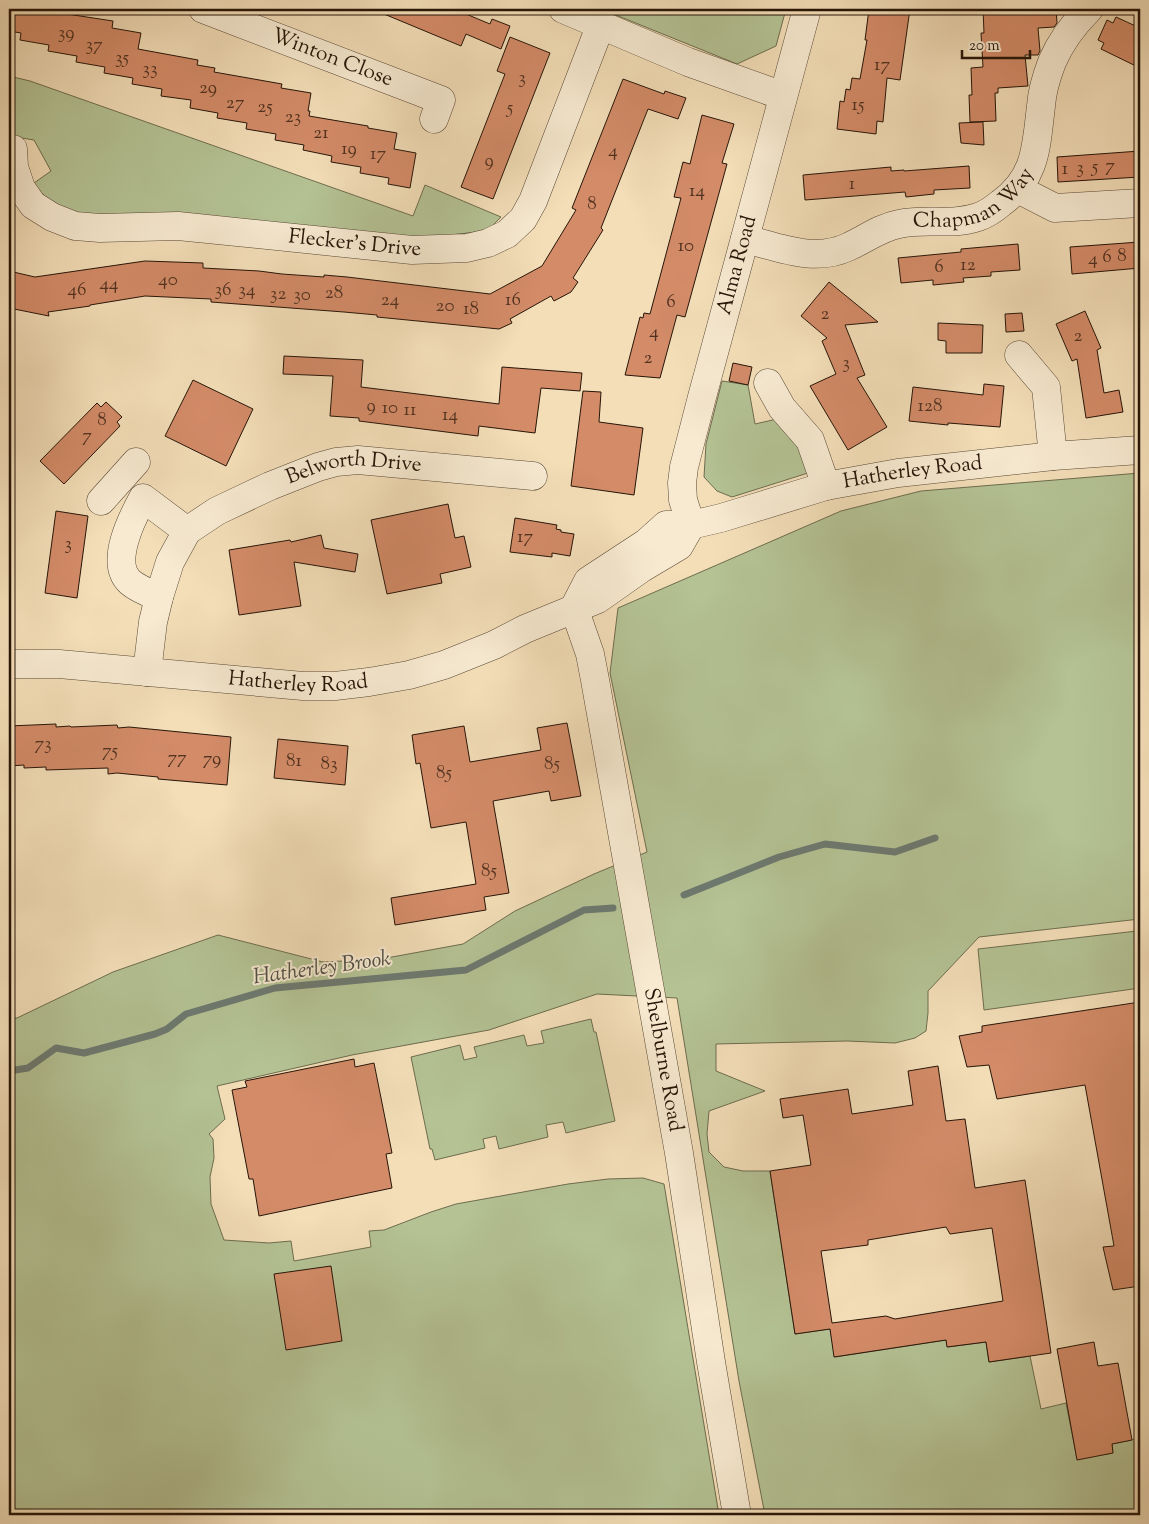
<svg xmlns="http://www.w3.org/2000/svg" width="1149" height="1524" font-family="'Sorts Mill Goudy',serif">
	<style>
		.green { fill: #b4c294; stroke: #6d6c4e }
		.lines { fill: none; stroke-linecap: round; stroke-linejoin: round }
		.stream { stroke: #6d7970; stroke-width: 7 }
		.building { fill: #d38b68; stroke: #261508; fill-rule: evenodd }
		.minor-casing { stroke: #594734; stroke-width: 29 }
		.minor { stroke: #f7ead1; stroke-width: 28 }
		.labels { text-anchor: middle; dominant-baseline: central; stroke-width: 4; stroke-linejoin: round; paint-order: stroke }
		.number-label { font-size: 19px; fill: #513220 }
		.street-label { font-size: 21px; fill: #261508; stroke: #f7ead1 }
		.water-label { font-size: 22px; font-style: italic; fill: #504f45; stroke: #f7ead1 }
	</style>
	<rect width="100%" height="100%" fill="#f3deb8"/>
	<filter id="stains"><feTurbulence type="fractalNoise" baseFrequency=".004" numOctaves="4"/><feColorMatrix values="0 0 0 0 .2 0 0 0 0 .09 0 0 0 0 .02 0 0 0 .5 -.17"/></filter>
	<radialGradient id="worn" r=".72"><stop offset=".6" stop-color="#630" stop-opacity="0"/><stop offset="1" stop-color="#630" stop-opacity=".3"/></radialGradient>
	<!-- green -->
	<g class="green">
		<polygon points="601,9 786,9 776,46 737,64"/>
		<polygon points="9,76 30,81 413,216 425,185 501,217 490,228 476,232 409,240 103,222 48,201 34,183 51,171 34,140 9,136"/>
		<polygon points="722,381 748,385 755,424 777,419 793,433 808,473 732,497 717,491 704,477 706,444"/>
		<polygon points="1140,473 1140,919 979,937 928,991 928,1013 926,1031 915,1038 895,1043 847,1041 716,1044 716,1071 765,1091 709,1111 707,1134 709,1152 724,1167 743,1171 770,1171 795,1334 830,1329 835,1357 946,1340 948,1347 986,1342 989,1362 1030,1356 1041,1409 1066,1403 1077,1459 1113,1453 1112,1444 1132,1440 1140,1435 1140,1515 765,1515 739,1381 677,998 597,994 489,1030 352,1055 217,1086 225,1119 209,1134 213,1139 214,1158 210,1177 211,1204 224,1240 269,1243 291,1241 294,1261 371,1247 369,1231 384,1230 431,1212 456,1204 568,1184 608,1179 643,1178 664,1184 719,1515 9,1515 9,1019 17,1018 113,972 218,935 323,962 381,959 463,944 515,911 594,874 647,852 610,673 618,608 841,511 921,491"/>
		<polygon points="1137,931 1140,956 1140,988 984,1010 978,949"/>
		<polygon points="591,1019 594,1032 596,1032 615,1121 566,1133 563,1122 546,1125 548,1137 499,1149 496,1136 483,1139 485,1148 435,1160 432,1149 430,1149 411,1057 460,1045 464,1060 477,1057 474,1047 524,1035 527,1046 544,1043 541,1031"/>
	</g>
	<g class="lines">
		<!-- stream -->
		<g class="stream">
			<polyline points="684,895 779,857 825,844 895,852 935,838"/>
			<polyline points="9,1071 28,1068 56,1048 84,1053 155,1034 167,1029 186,1014 275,988 466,970 584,910 613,908"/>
		</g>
	</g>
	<!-- building -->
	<g class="building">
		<polygon points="9,9 55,9 54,12 113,21 112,28 141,33 138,49 198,60 197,65 215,68 214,72 282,84 281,88 311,93 308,111 310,111 309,116 368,126 368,128 397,133 394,149 416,153 410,188 388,184 389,178 360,173 361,167 331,162 332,156 303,150 304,145 275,140 276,134 246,129 247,123 217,118 218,113 190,108 191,100 161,96 162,89 132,84 133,78 104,73 105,67 76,62 77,56 48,51 49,45 20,40 21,33 9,31"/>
		<polygon points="372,9 454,9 490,24 492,19 510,26 501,49 466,34 461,46"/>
		<polygon points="869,9 910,9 900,80 887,78 883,122 877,121 876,134 837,129 840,101 844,102 846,89 850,90 852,78 860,79 867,40 865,40"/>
		<polygon points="983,9 1056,9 1057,23 1054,27 1038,28 1040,51 1038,55 1025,55 1028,86 998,88 998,93 995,93 996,121 970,122 969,95 972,95 971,68 983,67 981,33 984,33"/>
		<polygon points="1116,17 1140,28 1140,68 1101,49 1104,43 1098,40 1107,20 1113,23"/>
		<polygon points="510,37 550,53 493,199 461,187 505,74 497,71"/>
		<polygon points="623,79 664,94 665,91 686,98 678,119 648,109 601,228 603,230 573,278 578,282 571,292 554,301 551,296 510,319 512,323 499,329 377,317 377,315 344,312 211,302 211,299 145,296 90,305 90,306 48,312 49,316 9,308 9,271 35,277 145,261 203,263 203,268 259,271 282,274 324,277 324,275 347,277 490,294 542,266 576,210 572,208"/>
		<polygon points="702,115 734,124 722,163 727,164 685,317 677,315 660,378 625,375 640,317 643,318 644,313 650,314 681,198 674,197 683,162 690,164"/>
		<polygon points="983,122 984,145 961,143 959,123"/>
		<polygon points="1140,151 1140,177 1058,182 1057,157"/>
		<polygon points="969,166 970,188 934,190 934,194 906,197 905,192 805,200 803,175 891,167 891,171 904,170 904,171"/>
		<polygon points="1140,242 1140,268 1072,274 1070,247"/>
		<polygon points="1018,244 1020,270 991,272 991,276 963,278 964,282 933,285 933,280 901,283 898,258 961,252 961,249"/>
		<polygon points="829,282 878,322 845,325 865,375 857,378 887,427 848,450 810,386 836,374 822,341 827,338 801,316"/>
		<polygon points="1085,311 1101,348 1097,350 1104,393 1119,390 1123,412 1086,418 1077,359 1072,361 1056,324"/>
		<polygon points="1022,313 1024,331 1006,332 1005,314"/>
		<polygon points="938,323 983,325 982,353 946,353 946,341 938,340"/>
		<polygon points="284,356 363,360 361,387 499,404 502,367 582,373 580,391 541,388 535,433 479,426 478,436 359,421 359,418 330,416 333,376 283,374"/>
		<polygon points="733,363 752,367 748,385 729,381"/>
		<polygon points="193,380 253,409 226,466 165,436"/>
		<polygon points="984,384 1004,386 1000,427 948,423 948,425 909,421 913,387 983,395"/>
		<polygon points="583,391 601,392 599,422 643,428 634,495 571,486"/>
		<polygon points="106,402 122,417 117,422 120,426 64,484 40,461 97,403 101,407"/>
		<polygon points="448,504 455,538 464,536 471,567 440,574 442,583 387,594 371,520"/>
		<polygon points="56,511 88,516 77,598 45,593"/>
		<polygon points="515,518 557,525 556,529 561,530 561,532 574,534 570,556 552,553 552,557 510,552"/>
		<polygon points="321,535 324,548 358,554 355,572 294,562 301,606 239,615 229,550 290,540 291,542"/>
		<polygon points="567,723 581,796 551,801 549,791 493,801 509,893 484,897 486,910 395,925 391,898 476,884 466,822 431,828 420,763 416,764 412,735 464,726 470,762 541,750 537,728"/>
		<polygon points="56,724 56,727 70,726 71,727 117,725 118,728 129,727 231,737 227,785 158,779 158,777 117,773 108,774 108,768 46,770 46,767 24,768 24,765 9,766 9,726"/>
		<polygon points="278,739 348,746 345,785 274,778"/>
		<polygon points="1140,1002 1140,1286 1113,1290 1103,1247 1114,1246 1085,1085 997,1099 989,1065 967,1067 959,1036 982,1032 982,1026"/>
		<polygon points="354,1059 355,1067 374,1063 392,1153 386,1154 392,1188 259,1216 253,1179 249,1179 232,1090 247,1087 245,1081"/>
		<path d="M938 1066 946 1121 965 1119 975 1188 1025 1180 1051 1353 989 1362 986 1342 947 1347 946 1340 834 1357 830 1329 795 1334 770 1171 811 1165 803 1115 783 1118 780 1099 848 1089 852 1114 913 1105 908 1071ZM946 1227 950 1234 992 1228 1003 1301 895 1319 886 1316 832 1323 821 1251 868 1245V1240Z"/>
		<polygon points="331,1266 342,1341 286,1350 274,1274"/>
		<polygon points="1094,1342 1098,1366 1118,1363 1132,1440 1112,1444 1113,1453 1077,1460 1057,1349"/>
	</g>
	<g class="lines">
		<defs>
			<g id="minor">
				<path id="s1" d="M203 9 441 100 434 119"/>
				<polyline points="563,9 688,62 783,96"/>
				<path id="s2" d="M13 149 14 167 21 188 33 205 52 217 75 226 100 228 178 226 412 250 467 248 488 243 507 234 523 219 533 201 601 24"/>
				<polyline points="1018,189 1055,208 1140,203"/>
				<path id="s3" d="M745 239C778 247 814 263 848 247 866 239 879 228 899 224 926 218 952 226 978 217 987 214 994 209 1001 203 1037 177 1036 146 1041 106 1042 91 1047 75 1052 62 1060 43 1075 23 1089 9"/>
				<polyline points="1019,355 1046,387 1053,456"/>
				<polyline points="768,383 782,408 810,440 826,486"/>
				<polyline points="101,501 136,462"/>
				<path id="s4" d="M691 525 683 500 682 483 684 467 702 397 807 9"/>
				<path d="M159 597C149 593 138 589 130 582 109 563 132 518 143 498L187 531"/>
				<path id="s5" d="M574 608 590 654 595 680 679 1153 711 1362 737 1515"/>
				<path id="s6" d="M574 608 588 581 646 543 666 525H691L721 518 826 486 898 473 1053 456 1140 450"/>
				<path id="s7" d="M9 664H59L303 686H335L369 682 409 675 444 665 494 645 525 629 598 599 642 568 679 546 691 525"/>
				<path id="s8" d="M147 672 153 622 159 597 170 562 187 531 217 511 270 486 318 467 336 462 358 460 533 476"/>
			</g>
		</defs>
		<!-- minor casing -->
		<use href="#minor" class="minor-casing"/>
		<!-- minor -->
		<use href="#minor" class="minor"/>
	</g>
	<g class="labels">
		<!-- number labels -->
		<g class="number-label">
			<text x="66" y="33">39</text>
			<text x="94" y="45">37</text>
			<text x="122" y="58">35</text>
			<text x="882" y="65">17</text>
			<text x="150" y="69">33</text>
			<text x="522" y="78">3</text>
			<text x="208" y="88">29</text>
			<text x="235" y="103">27</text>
			<text x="858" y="105">15</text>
			<text x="265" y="107">25</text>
			<text x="510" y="108">5</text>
			<text x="293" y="117">23</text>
			<text x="321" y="133">21</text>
			<text x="349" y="149">19</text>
			<text x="613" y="151">4</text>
			<text x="378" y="154">17</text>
			<text x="489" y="161">9</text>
			<text x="1110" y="166">7</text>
			<text x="1095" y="167">5</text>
			<text x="1080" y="168">3</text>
			<text x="1065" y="169">1</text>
			<text x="852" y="184">1</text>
			<text x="697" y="191">14</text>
			<text x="592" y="204">8</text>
			<text x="686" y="246">10</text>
			<text x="1122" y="256">8</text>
			<text x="1107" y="257">6</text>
			<text x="1093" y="259">4</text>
			<text x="968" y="265">12</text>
			<text x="939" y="267">6</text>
			<text x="168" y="280">40</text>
			<text x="109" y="284">44</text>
			<text x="77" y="290">46</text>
			<text x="223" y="290">36</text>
			<text x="247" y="290">34</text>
			<text x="334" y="293">28</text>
			<text x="278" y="294">32</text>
			<text x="302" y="295">30</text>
			<text x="390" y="300">24</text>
			<text x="513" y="300">16</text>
			<text x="671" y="302">6</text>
			<text x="445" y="306">20</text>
			<text x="471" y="309">18</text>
			<text x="825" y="314">2</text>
			<text x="654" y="332">4</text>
			<text x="1078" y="336">2</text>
			<text x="648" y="358">2</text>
			<text x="846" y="363">3</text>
			<text x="371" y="406">9</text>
			<text x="930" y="406">128</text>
			<text x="390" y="408">10</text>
			<text x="410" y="410">11</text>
			<text x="450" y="415">14</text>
			<text x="102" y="420">8</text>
			<text x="87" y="436">7</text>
			<text x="525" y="537">17</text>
			<text x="68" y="544">3</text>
			<text x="43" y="744">73</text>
			<text x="110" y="751">75</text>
			<text x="177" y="758">77</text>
			<text x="212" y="759">79</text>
			<text x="294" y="761">81</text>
			<text x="329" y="764">83</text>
			<text x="552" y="764">85</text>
			<text x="444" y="773">85</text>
			<text x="489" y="871">85</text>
		</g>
		<!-- street labels -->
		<g class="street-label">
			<text stroke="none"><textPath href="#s1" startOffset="138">Winton Close</textPath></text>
			<text stroke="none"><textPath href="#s3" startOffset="244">Chapman Way</textPath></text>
			<text stroke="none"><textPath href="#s2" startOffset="389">Flecker's Drive</textPath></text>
			<text stroke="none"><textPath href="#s4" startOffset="268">Alma Road</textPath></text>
			<text stroke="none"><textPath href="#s6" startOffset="380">Hatherley Road</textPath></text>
			<text stroke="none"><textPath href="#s8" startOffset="330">Belworth Drive</textPath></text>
			<text stroke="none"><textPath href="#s7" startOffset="290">Hatherley Road</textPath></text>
			<text stroke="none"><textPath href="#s5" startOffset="461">Shelburne Road</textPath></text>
		</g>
		<!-- water labels -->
		<g class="water-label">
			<text transform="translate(322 969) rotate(-8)">Hatherley Brook</text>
		</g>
	</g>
	<!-- margin -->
	<rect width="1149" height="1524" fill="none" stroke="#f3deb8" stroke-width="30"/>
	<rect x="10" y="10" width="1129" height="1504" fill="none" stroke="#261508" stroke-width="2.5"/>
	<rect x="15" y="15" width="1119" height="1494" fill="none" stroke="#261508"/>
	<!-- scale -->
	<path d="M962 50v8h68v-8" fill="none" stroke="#261508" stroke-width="2.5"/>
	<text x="969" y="50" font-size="15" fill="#261508" stroke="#f7ead1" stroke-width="4" paint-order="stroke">20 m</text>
	<rect width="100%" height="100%" filter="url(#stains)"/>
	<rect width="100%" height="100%" fill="url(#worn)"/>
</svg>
